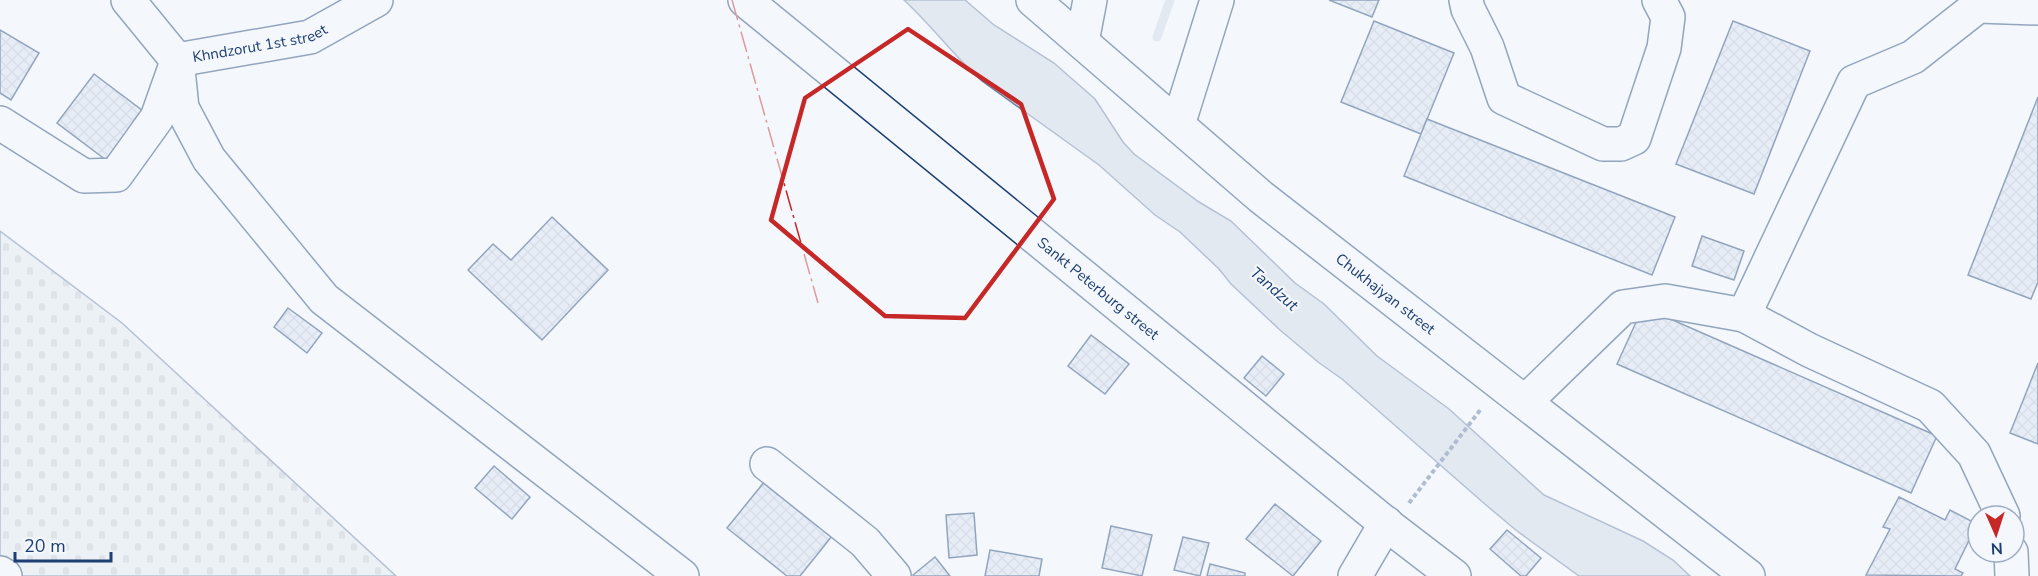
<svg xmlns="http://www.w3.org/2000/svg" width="2038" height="576" font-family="'Nunito Sans',sans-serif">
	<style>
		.cemetery { fill: url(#cemetery-stones); stroke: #687fa3; stroke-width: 1.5 }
		.water { fill: #cfd7e4; stroke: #687fa3; stroke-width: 1.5 }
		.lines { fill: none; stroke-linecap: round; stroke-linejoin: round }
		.stream { stroke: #cfd7e4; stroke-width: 9 }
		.building { fill: url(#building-cross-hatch); stroke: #1d3f73; stroke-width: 1.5 }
		.minor-casing { stroke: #1d3f73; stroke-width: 36 }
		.path { stroke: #5e769c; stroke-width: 4; stroke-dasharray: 4.5 3; stroke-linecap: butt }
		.minor { stroke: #f4f7fb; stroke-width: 33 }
		.power { stroke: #c62828; stroke-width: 1.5; stroke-dasharray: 21 4.5 3 4.5; stroke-linecap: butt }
		.marked { fill: none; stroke: #c62828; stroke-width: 4.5; stroke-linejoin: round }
		.labels { text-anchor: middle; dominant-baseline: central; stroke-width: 4.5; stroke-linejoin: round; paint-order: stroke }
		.street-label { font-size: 15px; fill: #1d3f73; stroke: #f4f7fb }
		.water-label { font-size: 16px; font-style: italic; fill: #1d3f73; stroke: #f4f7fb }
	</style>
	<defs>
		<pattern id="cemetery-stones" width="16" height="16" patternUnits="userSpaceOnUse" patternTransform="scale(1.5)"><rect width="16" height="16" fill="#e3e9f0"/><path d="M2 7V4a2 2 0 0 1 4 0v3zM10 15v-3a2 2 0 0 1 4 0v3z" fill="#c2c9d1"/></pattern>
		<pattern id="building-cross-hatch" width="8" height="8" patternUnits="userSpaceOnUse" patternTransform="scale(1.5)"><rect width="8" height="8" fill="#d5e0f0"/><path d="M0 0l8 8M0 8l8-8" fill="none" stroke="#b6c1d1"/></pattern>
	</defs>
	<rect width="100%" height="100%" fill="#f4f7fb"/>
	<!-- cemetery -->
	<polygon class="cemetery" points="0,231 122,323 396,576 0,576"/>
	<!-- water -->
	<path class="water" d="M904 0H965L994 25 1054 63 1095 99 1123 142 1134 154 1199 202 1231 221 1295 283 1324 304 1377 356 1449 409 1544 495 1643 541 1673 560 1690 576H1579L1517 531 1486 505 1342 379 1318 362 1280 330 1231 284 1219 269 1180 232 1155 215 1099 165 982 81C954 56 932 26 904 0Z"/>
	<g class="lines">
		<!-- stream -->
		<polyline class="stream" points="1157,37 1170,0"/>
	</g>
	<!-- building -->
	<g class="building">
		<polygon points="1329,0 1379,0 1372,17"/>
		<polygon points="1374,21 1454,53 1421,134 1341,102"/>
		<polygon points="1733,21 1810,51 1754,194 1676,164"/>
		<polygon points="0,30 39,53 11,100 0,93"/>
		<polygon points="94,74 143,111 106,160 57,123"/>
		<polygon points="2038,97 2038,282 2031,299 1968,275"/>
		<polygon points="1427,119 1675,217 1652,275 1404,176"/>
		<polygon points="552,217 608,270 542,340 468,270 493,244 511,260"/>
		<polygon points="1702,236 1744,251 1734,280 1692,266"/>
		<polygon points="1643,307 1937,436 1911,493 1617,364"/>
		<polygon points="288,308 322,333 307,353 274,327"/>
		<polygon points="1091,335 1129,364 1105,394 1068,366"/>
		<polygon points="1262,356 1284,374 1266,396 1244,378"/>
		<polygon points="2038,363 2038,444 2010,433"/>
		<polygon points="494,466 530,497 512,519 475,488"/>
		<polygon points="765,481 832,536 800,576 787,576 727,528"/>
		<polygon points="1899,497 1945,520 1950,510 1977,524 1955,569 1963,573 1961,576 1866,575 1890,529 1883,527"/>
		<polygon points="1275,504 1321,541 1293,576 1246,539"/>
		<polygon points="974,513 977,555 949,558 946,515"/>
		<polygon points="1111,526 1152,535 1142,576 1102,568"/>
		<polygon points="1507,530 1541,558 1526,576 1521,576 1490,549"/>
		<polygon points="1183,537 1209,543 1200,576 1174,570"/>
		<polygon points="990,550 1042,559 1039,576 985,576"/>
		<polygon points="935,557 950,576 914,576 913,575"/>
		<polygon points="1210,564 1245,573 1245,576 1207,576"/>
	</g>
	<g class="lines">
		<defs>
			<g id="minor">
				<path id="s1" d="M128 0 177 60 310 37 376 0"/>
				<path id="s2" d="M745 0 1390 527 1454 576"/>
				<path id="s3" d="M1033 0 1261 197 1748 576"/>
				<polyline points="1466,0 1468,9 1487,47 1504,98 1603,144 1621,144 1634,138 1664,48 1668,17 1659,0"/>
				<polyline points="1082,42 1090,0"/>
				<polyline points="177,60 182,108 209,159 324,299 682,576"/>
				<polyline points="0,123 84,176 116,175 157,118 174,70"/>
				<polyline points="1178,125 1217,0"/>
				<polyline points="1744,315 1809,350 1930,406 1974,454 2003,516"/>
				<polyline points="1525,402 1623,307 1665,301 1744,315 1854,82 1913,57 1978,6 2038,8"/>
				<polyline points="767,464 865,542 894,576"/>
				<polyline points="2011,552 2012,576"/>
				<polyline points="0,573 5,576"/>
				<polyline points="1355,576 1386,523"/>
			</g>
		</defs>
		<!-- minor casing -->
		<use href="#minor" class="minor-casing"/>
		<!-- path -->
		<polyline class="path" points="1409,503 1481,409"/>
		<!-- minor -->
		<use href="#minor" class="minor"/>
		<!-- power -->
		<polyline class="power" points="732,0 818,303"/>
	</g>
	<!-- marked area -->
	<path d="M0 0H2038V576H0ZM908 29 1021 104 1054 199 965 318 885 316 771 220 805 98Z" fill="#f4f7fb" fill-opacity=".55" fill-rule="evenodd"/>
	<path class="marked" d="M908 29 1021 104 1054 199 965 318 885 316 771 220 805 98Z"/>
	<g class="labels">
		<!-- street labels -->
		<g class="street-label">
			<text stroke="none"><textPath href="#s1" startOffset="162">Khndzorut 1st street</textPath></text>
			<text stroke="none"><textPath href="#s2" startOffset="456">Sankt Peterburg street</textPath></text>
			<text stroke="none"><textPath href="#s3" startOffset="459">Chukhajyan street</textPath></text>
		</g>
		<!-- water labels -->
		<g class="water-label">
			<text transform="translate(1274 289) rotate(41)">Tandzut</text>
		</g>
	</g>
	<!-- north arrow -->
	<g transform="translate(1996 534) rotate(177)"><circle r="28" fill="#f4f7fb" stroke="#9eadc5" stroke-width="1.5"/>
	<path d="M0-4.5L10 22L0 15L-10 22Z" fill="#c62828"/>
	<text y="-9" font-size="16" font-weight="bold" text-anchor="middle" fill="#1d3f73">N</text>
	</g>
	<!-- scale -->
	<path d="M15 552v9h96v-9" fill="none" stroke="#1d3f73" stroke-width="3"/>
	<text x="24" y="552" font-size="18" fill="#1d3f73" stroke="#f4f7fb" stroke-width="4.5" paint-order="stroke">20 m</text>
</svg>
